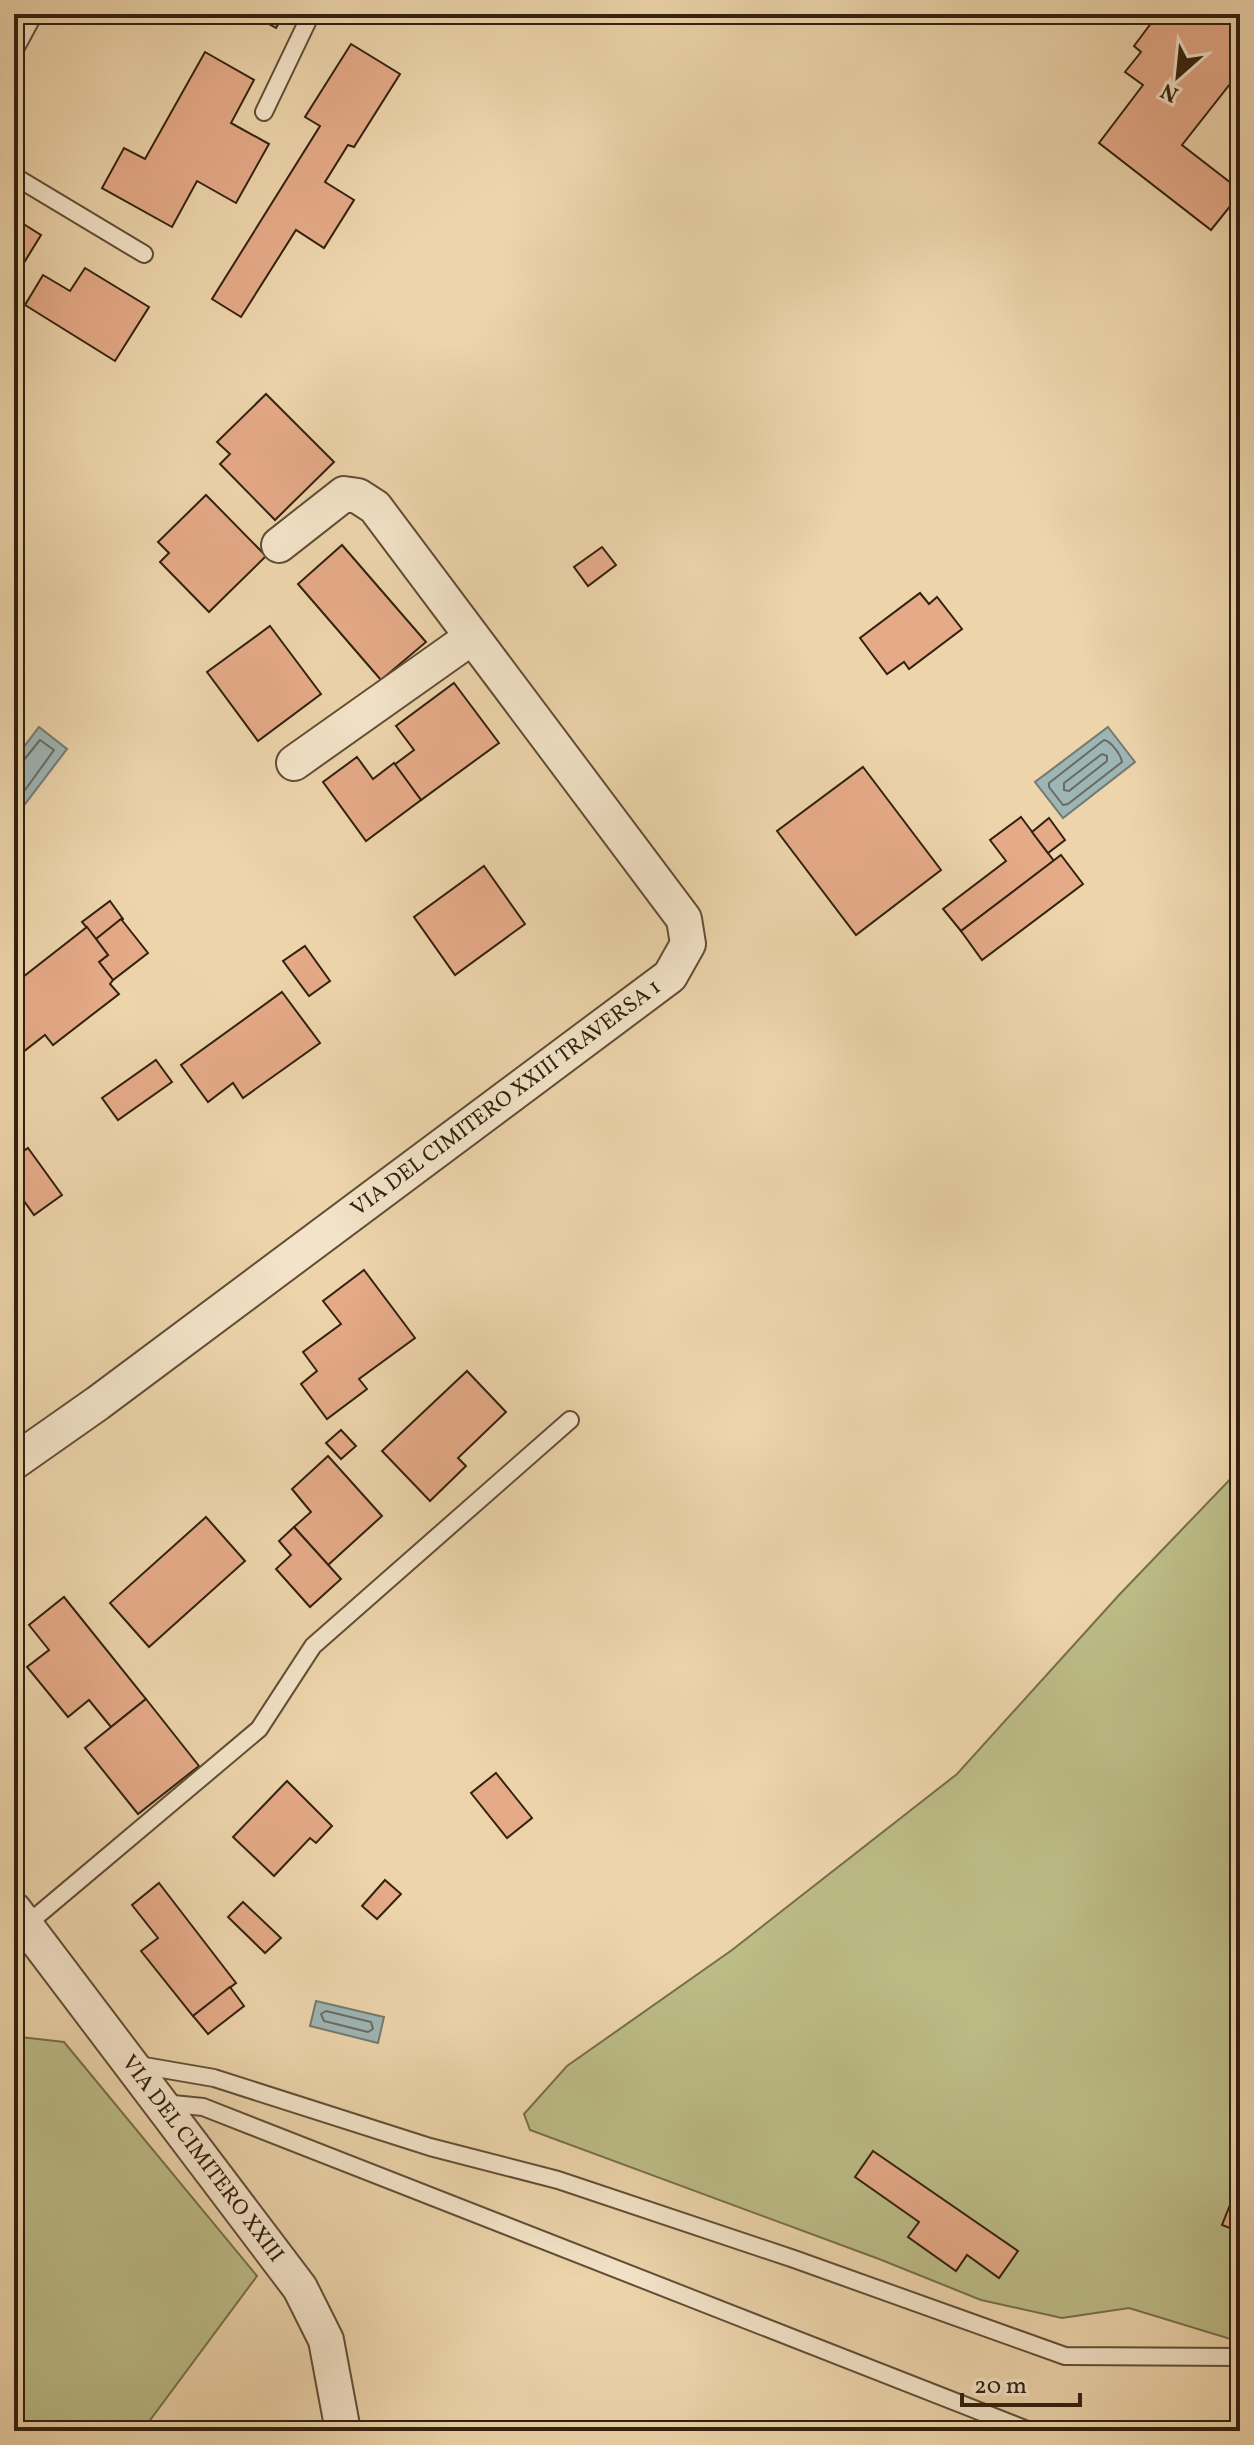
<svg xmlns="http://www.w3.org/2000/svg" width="1254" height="2445" font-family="Vollkorn,serif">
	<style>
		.green { fill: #bcbc87; stroke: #776e4a; stroke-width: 2 }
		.water { fill: #9eb5b5; stroke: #737a72; stroke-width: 2 }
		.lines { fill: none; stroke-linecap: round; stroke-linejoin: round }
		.shore { stroke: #686b62; stroke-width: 2 }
		.building { fill: #e5aa88; stroke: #32210e; stroke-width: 2 }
		.lane-casing { stroke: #614e35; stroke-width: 20 }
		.street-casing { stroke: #614e35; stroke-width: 38 }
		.lane { stroke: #f3e3c8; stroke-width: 16 }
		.street { stroke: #f3e3c8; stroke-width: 34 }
		.labels { text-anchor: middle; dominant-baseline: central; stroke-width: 7; stroke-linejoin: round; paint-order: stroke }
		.street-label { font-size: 22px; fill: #32210e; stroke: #f3e3c8 }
	</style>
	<rect width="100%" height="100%" fill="#edd4ab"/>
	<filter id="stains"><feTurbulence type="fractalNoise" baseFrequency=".0025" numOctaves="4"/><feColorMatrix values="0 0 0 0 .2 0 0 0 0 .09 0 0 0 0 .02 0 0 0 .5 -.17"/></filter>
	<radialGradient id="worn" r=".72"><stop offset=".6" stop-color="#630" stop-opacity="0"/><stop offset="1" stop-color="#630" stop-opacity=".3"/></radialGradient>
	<!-- green -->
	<g class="green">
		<polygon points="1240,1469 1240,2340 1237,2341 1129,2308 1062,2318 981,2300 879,2259 530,2130 524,2114 567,2066 732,1950 957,1774 1119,1595"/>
		<polygon points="20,2037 64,2042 257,2276 142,2431 14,2431 14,2044"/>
	</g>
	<!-- water -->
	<g class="water">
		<polygon points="39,727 67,749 25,804 14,796 14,760"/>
		<polygon points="1108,727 1135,762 1063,818 1035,782"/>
		<polygon points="316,2001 384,2017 378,2043 310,2026"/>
	</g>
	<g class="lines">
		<!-- shore -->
		<g class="shore">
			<path d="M1104 740C1111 741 1121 755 1122 762L1068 804 1063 805 1049 787V783Z"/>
			<polygon points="1102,754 1107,756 1107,761 1069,791 1064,790 1064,783"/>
			<polyline points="14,764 23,761 40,740 54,750 25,790 14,790"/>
			<polygon points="326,2011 371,2022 373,2029 368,2032 324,2021 321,2014"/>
		</g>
	</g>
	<!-- building -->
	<g class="building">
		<polygon points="251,14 284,14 276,28"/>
		<polygon points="1158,14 1240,14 1240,84 1234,79 1182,145 1240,190 1240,194 1211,230 1099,143 1143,85 1125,72 1141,52 1134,46"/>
		<polygon points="351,44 400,74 354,147 348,145 325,182 354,200 324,248 296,230 241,317 212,299 320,126 305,117"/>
		<polygon points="205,52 254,80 231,123 269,144 236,203 197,181 172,227 102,188 124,148 145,159"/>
		<polygon points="14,218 41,235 14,279"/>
		<polygon points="85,268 149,307 115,361 25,305 43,275 70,291"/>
		<polygon points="266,394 334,462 275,520 220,464 230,454 217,442"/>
		<polygon points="206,495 266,556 209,612 160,562 169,553 158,542"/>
		<polygon points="342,545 426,642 381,680 298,584"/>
		<polygon points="602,547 616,565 588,586 574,567"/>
		<polygon points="920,593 929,604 937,597 962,629 909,669 904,662 887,674 860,638"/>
		<polygon points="270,626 321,694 258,741 207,672"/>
		<polygon points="454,683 499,743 421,800 394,765 414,750 396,726"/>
		<polygon points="357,757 373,779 394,763 421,800 366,841 323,782"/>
		<polygon points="863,767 941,870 856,935 777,831"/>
		<polygon points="1021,817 1054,861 961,931 943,909 1006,861 990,840"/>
		<polygon points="1049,818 1065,840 1048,853 1032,832"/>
		<polygon points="1061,855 1083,884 982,960 961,931"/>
		<polygon points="484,866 525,924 455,975 414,917"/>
		<polygon points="110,901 123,919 96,939 82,922"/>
		<polygon points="121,919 148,953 113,980 99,962 108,955 96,939"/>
		<polygon points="87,927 108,955 99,962 113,980 110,984 119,994 53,1045 45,1035 23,1052 14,1041 14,984"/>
		<polygon points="305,946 330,981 309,996 283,961"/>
		<polygon points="282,992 320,1043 243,1098 233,1083 208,1102 181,1065"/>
		<polygon points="156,1060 172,1082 118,1120 102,1098"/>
		<polygon points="28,1148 62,1195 34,1215 14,1187 14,1158"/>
		<polygon points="364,1270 415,1338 359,1379 367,1389 327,1419 301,1384 317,1371 303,1352 341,1324 323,1301"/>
		<polygon points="467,1371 506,1412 458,1458 466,1466 430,1501 382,1451"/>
		<polygon points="341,1430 356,1446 341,1459 326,1443"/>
		<polygon points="328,1456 382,1516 328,1565 294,1527 311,1512 292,1489"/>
		<polygon points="206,1517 245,1561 149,1647 110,1603"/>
		<polygon points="294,1527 341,1579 310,1607 276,1569 291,1555 279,1541"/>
		<polygon points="64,1597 146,1699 111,1727 89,1700 68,1717 27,1667 49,1650 29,1625"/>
		<polygon points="146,1699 199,1766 138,1814 85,1748"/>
		<polygon points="496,1773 532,1818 507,1838 471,1793"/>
		<polygon points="287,1781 332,1826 316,1843 310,1838 274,1876 233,1837"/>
		<polygon points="385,1880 401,1894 377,1919 362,1906"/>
		<polygon points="159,1883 236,1983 193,2016 141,1951 158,1938 132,1905"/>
		<polygon points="243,1902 281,1938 265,1953 228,1917"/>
		<polygon points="230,1987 244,2006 208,2034 193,2016"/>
		<polygon points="873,2151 1018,2251 999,2278 967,2255 956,2271 908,2237 919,2222 855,2177"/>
		<polygon points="1232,2200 1240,2203 1240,2232 1222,2225"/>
	</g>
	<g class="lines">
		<defs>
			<g id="lane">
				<polyline points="14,51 34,14"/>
				<polyline points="264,112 311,14"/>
				<polyline points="14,176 144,254"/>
				<polyline points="25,1926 259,1729 313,1646 570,1420"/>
				<polyline points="133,2064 214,2078 430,2147 558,2180 794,2259 1065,2356 1240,2357"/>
				<polyline points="163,2103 203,2107 1030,2431"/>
			</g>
			<g id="street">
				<polyline points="294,763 472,637"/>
				<path id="s1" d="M14 1462 98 1403 670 976 688 944 684 919 375 507 358 496 344 494 279 545"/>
				<path id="s2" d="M14 1910 300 2288 326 2340 343 2431"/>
			</g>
		</defs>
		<!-- lane casing -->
		<use href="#lane" class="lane-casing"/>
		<!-- street casing -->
		<use href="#street" class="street-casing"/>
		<!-- lane -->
		<use href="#lane" class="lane"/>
		<!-- street -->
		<use href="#street" class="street"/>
	</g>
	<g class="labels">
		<!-- street labels -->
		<g class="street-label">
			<text stroke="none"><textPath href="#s1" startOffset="612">VIA DEL CIMITERO XXIII TRAVERSA 1</textPath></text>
			<text stroke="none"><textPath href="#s2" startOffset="312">VIA DEL CIMITERO XXIII</textPath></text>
		</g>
	</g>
	<!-- margin -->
	<rect width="1254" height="2445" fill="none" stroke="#edd4ab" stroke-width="48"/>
	<rect x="16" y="16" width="1222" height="2413" fill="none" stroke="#32210e" stroke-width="4"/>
	<rect x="24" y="24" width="1206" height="2397" fill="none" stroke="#32210e" stroke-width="2"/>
	<!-- north arrow -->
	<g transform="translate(1178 76) rotate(207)" stroke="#f3e3c8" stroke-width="6" paint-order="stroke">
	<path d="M0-6L14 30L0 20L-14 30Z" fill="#32210e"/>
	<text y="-12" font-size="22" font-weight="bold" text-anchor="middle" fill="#32210e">N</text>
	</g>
	<!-- scale -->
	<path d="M962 2393v12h118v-12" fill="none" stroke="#32210e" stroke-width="4"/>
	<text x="974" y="2393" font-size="24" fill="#32210e" stroke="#f3e3c8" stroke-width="6" paint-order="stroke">20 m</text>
	<rect width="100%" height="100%" filter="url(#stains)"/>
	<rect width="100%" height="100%" fill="url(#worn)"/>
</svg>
